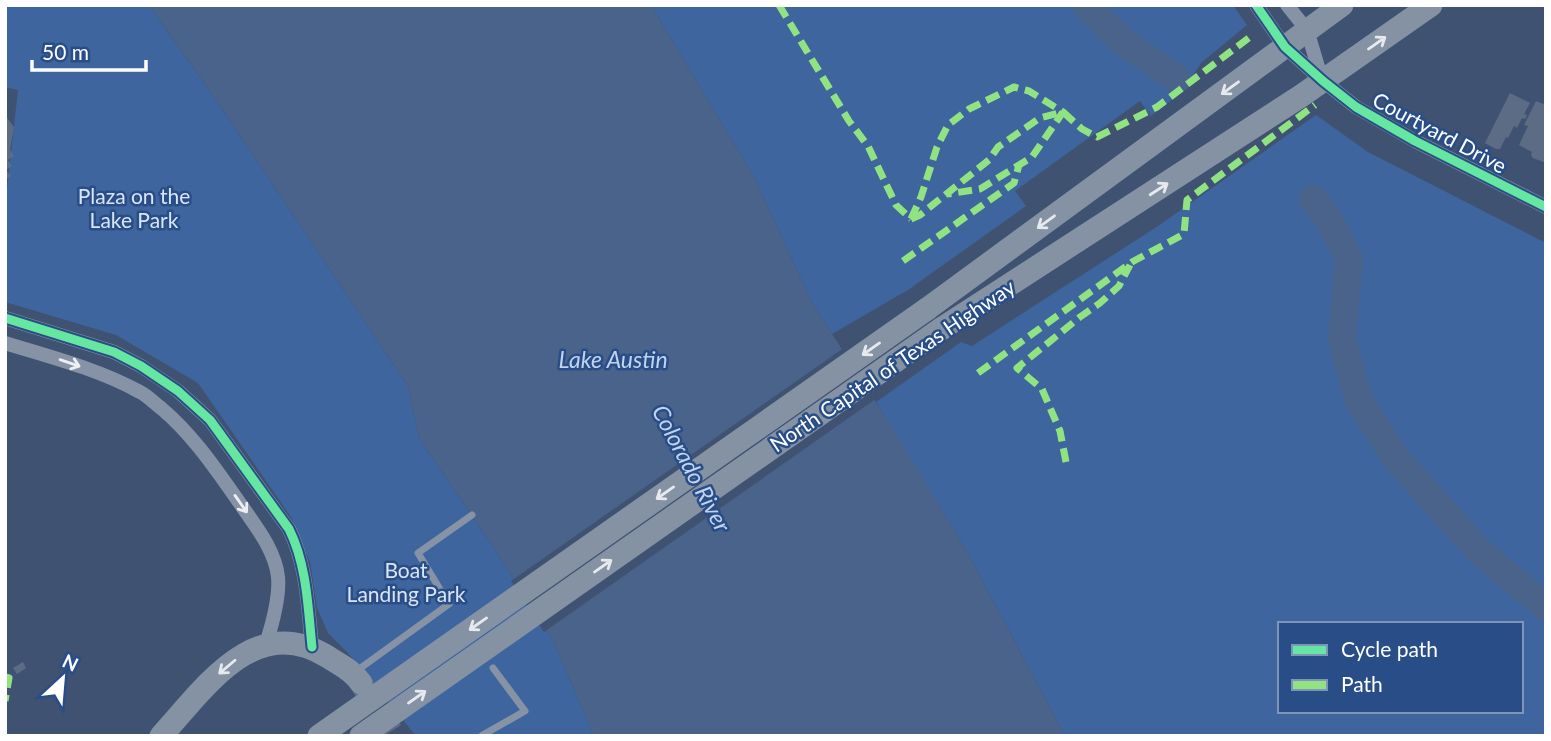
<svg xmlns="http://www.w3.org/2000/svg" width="1551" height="741" font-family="Lato,sans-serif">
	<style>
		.green { fill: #3e659d; fill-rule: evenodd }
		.water { fill: #4a638b }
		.pier { fill: #3f5271 }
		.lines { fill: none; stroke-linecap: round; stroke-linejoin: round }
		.river { stroke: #4a638b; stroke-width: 28 }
		.building { fill: #5c6c84 }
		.trunk-tunnel { stroke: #5c6c86; stroke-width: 23; stroke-dasharray: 23 11; stroke-linecap: butt }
		.service { stroke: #8693a7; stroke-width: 7 }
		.minor { stroke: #8693a7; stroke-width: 14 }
		.trunk { stroke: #8492a4; stroke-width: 23 }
		.trunk-bridge { stroke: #8492a4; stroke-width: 23 }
		.quiet { stroke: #91e382; stroke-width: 7; stroke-dasharray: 14 7; stroke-linecap: butt }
		.cycleway-casing { stroke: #294e87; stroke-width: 13 }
		.cycleway { stroke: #66e7a1; stroke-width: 9 }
		.oneway { stroke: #e6e9ed }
		.oneway2 { stroke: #edeff2 }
		.labels { text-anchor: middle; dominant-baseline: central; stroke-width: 5; stroke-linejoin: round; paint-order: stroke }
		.street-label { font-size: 21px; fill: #fff; stroke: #294e87 }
		.park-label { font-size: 21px; fill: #d9e5f7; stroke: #294e87 }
		.water-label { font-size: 23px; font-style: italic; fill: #c1d4ef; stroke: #294e87 }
	</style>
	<rect width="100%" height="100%" fill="#3f5271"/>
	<!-- green -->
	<g class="green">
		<polygon points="5,5 149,5 214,97 408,386 419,438 494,548 553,640 594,736 416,736 347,652 328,633 317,608 310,562 291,517 198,383 116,335 5,302 5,206 18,90 5,87"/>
		<polygon points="651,5 1233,5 1247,25 1201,63 1183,91 1151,116 1140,101 1015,191 1026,206 908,290 832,334 812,303 755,179"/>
		<path d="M1316 115 1368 152 1546 243V736H1065L966 550 876 402 961 342 972 346 1158 226ZM1280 624H1521V711H1280Z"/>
	</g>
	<!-- water -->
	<polygon class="water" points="149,5 651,5 755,179 812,303 890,424 966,550 1065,736 594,736 553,640 494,548 419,438 408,386 214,97"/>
	<!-- pier -->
	<polygon class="pier" points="845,347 877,398 544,632 511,581"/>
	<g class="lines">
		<!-- river -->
		<g class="river">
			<polyline points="1086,5 1121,40 1177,79"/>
			<polyline points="1313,199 1329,220 1349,259 1342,339 1358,399 1395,457 1479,551 1546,607"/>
		</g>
	</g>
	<!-- building -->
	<g class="building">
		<polygon points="1510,93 1530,103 1524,114 1527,115 1525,119 1522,118 1517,128 1514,126 1508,138 1506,137 1500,149 1496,149 1485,143"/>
		<polygon points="1536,101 1546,105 1546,163 1533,158 1531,155 1532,152 1519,145 1528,126 1524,125"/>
		<polygon points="5,115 14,127 10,150 14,156 8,160 12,166 6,170 11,176 5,180"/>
		<polygon points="23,662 26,668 17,674 13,668"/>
	</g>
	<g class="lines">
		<!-- trunk-tunnel -->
		<polyline class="trunk-tunnel" points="361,683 394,736"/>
		<!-- service -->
		<g class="service">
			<polyline points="355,672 449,604 418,553 472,515"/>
			<polyline points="481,736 525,711 493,668"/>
		</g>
		<!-- minor -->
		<g class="minor">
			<polyline points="1256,5 1285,47 1323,81 1356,107 1415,141 1546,207"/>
			<polyline points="1287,5 1307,30 1322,80"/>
			<path d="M5 318 114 352 141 366 178 391 210 420 289 529C307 565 308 608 312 647"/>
			<path d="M5 343C51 357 98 369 140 392 148 396 154 403 161 408 193 435 215 468 239 502 254 524 275 549 278 577 280 597 272 625 266 644"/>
		</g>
		<!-- trunk -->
		<g class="trunk">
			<polyline points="927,309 1342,5"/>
			<polyline points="941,329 1301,96 1431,5"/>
			<path d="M161 736C205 688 255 611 328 657 340 665 352 670 361 683"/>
		</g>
		<!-- trunk-bridge -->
		<g class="trunk-bridge">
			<polyline points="319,736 927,309"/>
			<polyline points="361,736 941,329"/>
		</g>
		<!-- quiet -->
		<g class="quiet">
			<polyline points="779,5 849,121 868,146 896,205 911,219"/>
			<polyline points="911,219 920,215 989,160 998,147 1040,118 1063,112 1082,129 1097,137 1157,107 1254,34"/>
			<polyline points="911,219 921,197 937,147 948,125 969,109 1014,87 1029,91 1063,112 1032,157 980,189 948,194"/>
			<polyline points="903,261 1014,183 1019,165"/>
			<polyline points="978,373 1132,262 1184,234 1187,200 1315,105"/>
			<polyline points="1066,462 1060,431 1042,389 1017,368 1080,317 1100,303 1119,286 1130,265"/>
			<polyline points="5,677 9,678 5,701"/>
		</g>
		<defs>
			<g id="cycleway">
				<polyline points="1256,5 1285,47 1323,81 1356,107 1415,141 1546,207"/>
				<path d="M5 318 114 352 141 366 178 391 210 420 289 529C307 565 308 608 312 647"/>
			</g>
		</defs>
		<!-- cycleway casing -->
		<use href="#cycleway" class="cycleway-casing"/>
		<!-- cycleway -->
		<use href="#cycleway" class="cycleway"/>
	</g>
	<!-- one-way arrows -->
	<defs><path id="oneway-shaft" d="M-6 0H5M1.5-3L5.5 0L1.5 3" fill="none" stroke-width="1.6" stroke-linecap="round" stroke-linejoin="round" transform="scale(1.75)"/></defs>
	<g class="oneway">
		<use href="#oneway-shaft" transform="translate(1377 43) rotate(-35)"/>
		<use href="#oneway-shaft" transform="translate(1230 88) rotate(144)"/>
		<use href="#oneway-shaft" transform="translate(1159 189) rotate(-33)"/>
		<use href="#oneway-shaft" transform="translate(1046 222) rotate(144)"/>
		<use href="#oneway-shaft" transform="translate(871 349) rotate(145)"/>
		<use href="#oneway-shaft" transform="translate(665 493) rotate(145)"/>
		<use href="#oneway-shaft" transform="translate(603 566) rotate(-35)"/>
		<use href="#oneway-shaft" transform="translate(478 624) rotate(145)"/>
		<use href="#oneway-shaft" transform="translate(227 667) rotate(140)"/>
		<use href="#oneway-shaft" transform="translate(417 697) rotate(-35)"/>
	</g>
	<g class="oneway2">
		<use href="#oneway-shaft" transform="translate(70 363) rotate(19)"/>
		<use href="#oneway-shaft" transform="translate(241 504) rotate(55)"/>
	</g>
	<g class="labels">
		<!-- street labels -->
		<g class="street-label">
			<text transform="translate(1440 132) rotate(28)">Courtyard Drive</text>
			<text transform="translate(892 365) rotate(-34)">North Capital of Texas Highway</text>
		</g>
		<!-- park labels -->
		<g class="park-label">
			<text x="134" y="195">Plaza on the<tspan x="134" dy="24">Lake Park</tspan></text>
			<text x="406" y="569">Boat<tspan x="406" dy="24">Landing Park</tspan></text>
		</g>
		<!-- water labels -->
		<g class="water-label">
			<text x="613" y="359">Lake Austin</text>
			<text transform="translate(692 468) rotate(62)">Colorado River</text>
		</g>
	</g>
	<!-- border -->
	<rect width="1551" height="741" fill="none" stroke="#ffffff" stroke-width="14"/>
	<!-- legend -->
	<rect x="1278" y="622" width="245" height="91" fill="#294e87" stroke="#7f95b7" stroke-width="2"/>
	<rect x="1292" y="645" width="35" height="10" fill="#66e7a1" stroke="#7f95b7" stroke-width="2"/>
	<text x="1341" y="657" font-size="21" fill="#ffffff">Cycle path</text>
	<rect x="1292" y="680" width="35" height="10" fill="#91e382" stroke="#7f95b7" stroke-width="2"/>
	<text x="1341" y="692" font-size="21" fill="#ffffff">Path</text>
	<!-- north arrow -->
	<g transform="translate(63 678) rotate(26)" stroke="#294e87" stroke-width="5" paint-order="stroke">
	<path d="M0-5L12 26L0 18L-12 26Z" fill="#ffffff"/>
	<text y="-10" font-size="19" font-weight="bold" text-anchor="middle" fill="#ffffff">N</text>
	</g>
	<!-- scale -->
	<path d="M32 60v10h114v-10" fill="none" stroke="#ffffff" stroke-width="3.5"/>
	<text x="42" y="60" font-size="21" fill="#ffffff" stroke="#294e87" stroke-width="5" paint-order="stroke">50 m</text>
</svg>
